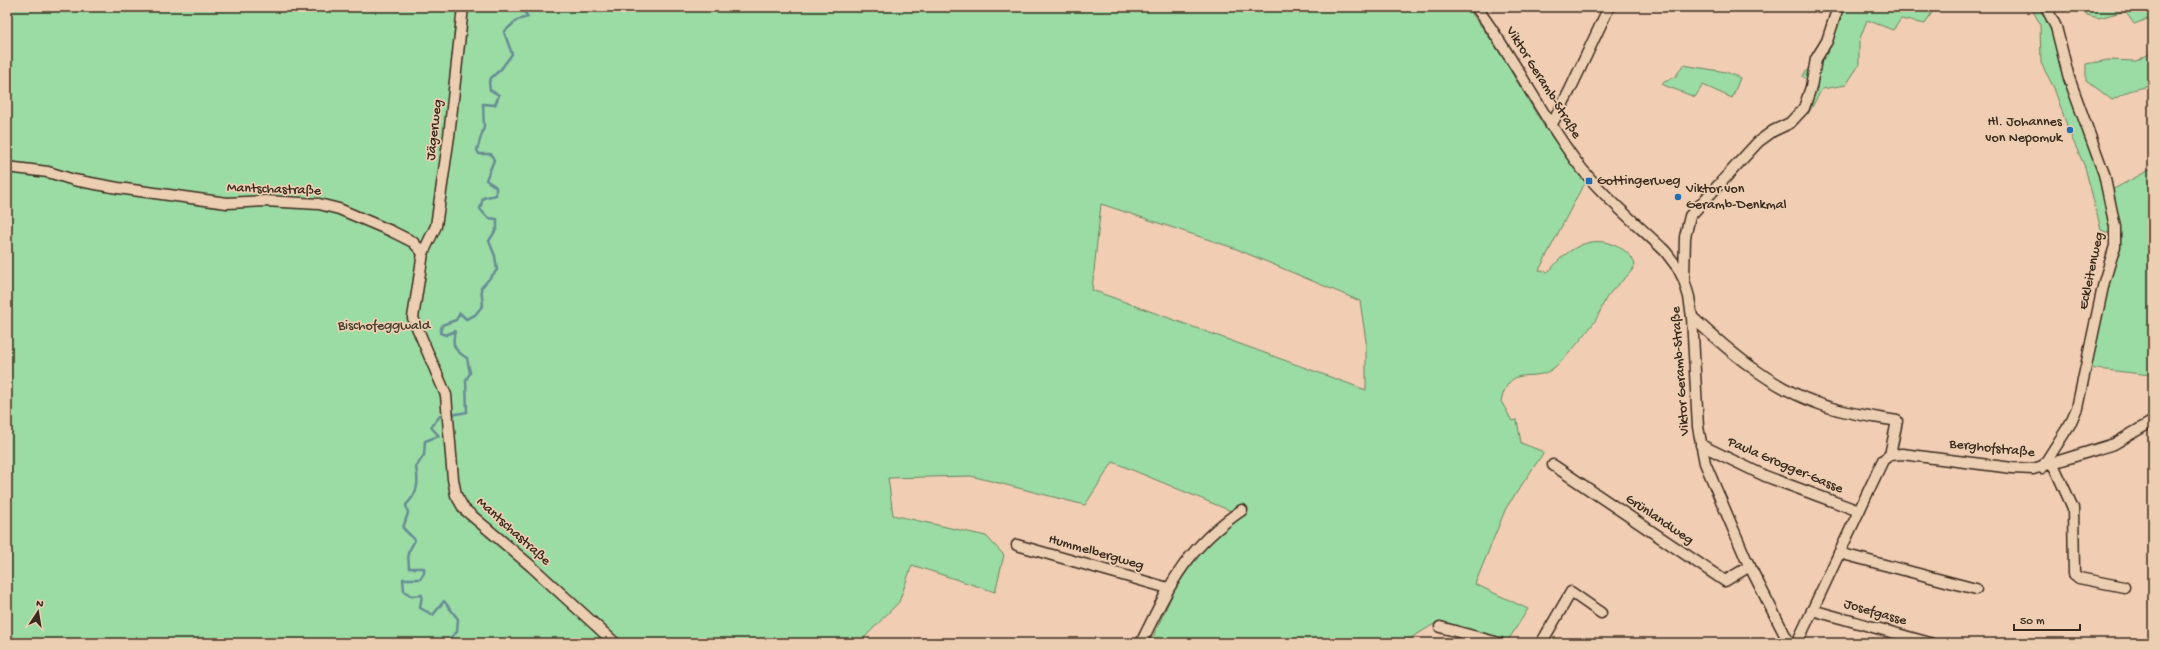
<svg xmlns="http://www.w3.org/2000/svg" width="2160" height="650" font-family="'Gochi Hand',sans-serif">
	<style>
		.green { fill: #9bdba4; stroke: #6b8261; fill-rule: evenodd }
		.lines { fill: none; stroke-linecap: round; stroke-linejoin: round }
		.stream { stroke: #668d94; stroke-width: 2.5 }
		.minor-casing { stroke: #3b2a1e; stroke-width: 13 }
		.minor { stroke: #eccfb2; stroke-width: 10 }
		.poi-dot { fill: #1f6fb2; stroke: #eccfb2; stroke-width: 1.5 }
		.labels { text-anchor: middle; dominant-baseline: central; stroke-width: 3.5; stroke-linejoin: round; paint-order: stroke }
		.street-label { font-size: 14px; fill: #3b2a1e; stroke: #eccfb2 }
		.poi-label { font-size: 14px; fill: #3b2a1e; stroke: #eccfb2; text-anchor: start }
		.park-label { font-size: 14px; fill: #453c2b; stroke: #eccfb2 }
	</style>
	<rect width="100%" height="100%" fill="#f0cdb3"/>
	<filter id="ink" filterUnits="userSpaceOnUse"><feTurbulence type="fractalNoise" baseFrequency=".025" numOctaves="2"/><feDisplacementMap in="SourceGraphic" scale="8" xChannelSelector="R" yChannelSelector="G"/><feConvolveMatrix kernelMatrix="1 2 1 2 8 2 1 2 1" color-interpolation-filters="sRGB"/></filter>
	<g filter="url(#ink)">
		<!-- green -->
		<g class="green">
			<path d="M7 7H1467L1497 48 1545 128 1587 182 1581 189 1539 270 1547 272C1553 269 1555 263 1560 259 1577 244 1595 236 1616 246 1625 250 1632 255 1635 265 1630 276 1618 283 1611 292 1603 300 1601 312 1595 321 1585 335 1568 356 1555 367 1533 386 1511 360 1501 401L1512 421 1517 420 1521 443 1544 452 1506 508 1475 584 1528 609 1507 642 1434 624 1403 643H1150L1179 580 1204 549 1242 512 1231 511 1113 462 1085 505 971 476 888 478 893 515 986 536 1004 555 995 592 912 565 899 602 859 643H7ZM1101 204 1234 248 1360 301 1366 341V390L1092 290Z"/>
			<polygon points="1842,7 1935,7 1925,24 1901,19 1893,30 1867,20 1859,41 1859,65 1846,85 1822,89 1808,114 1806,112 1813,85 1802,76 1818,57"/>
			<polygon points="2031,7 2049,7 2078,99 2110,191 2153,168 2153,378 2151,375 2088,368 2121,238 2101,230 2085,167 2070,134 2054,88 2041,63 2040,24"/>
			<polygon points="2083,7 2153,7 2153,17 2134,24 2125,11 2099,18 2087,15"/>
			<polygon points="2153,52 2153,85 2129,91 2112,100 2086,80 2086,64 2108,60 2136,61"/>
			<polygon points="1683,65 1726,72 1740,78 1732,98 1703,85 1695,97 1661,84 1676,76"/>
		</g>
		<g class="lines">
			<!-- stream -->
			<g class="stream">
				<path d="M451 415 467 412 466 380 470 373 467 358C455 351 451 346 455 331L446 335 440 333 442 325 456 320 460 313 466 319 475 315 483 305 481 288 497 270 495 256 489 241 497 228V219L488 218 480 209 483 198 496 195V187L486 180 494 160 491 154H479L477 150 484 127 483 104 495 105 499 95 490 90 489 82 491 78 501 69 512 54 504 32 517 20 528 17 521 7"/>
				<path d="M446 416H440L431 427 439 436 425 441 424 455 416 467C419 483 418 493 406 505L408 513 403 528 415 540 408 553 409 568H424V573L420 579H403L404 591 411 596 422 595 420 608 433 615 444 601 458 619 457 632 451 637 449 643"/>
			</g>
			<defs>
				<g id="minor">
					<polyline points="463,7 449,136 436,226 423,253 413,318 446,395 453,479 456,495 464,509 531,566 615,643"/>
					<path d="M1476 7C1513 56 1539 111 1575 160 1600 194 1635 222 1665 251L1678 268 1684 280 1689 297 1692 317 1698 427 1705 463 1746 559 1789 643"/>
					<polyline points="1551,126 1570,90 1609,7"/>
					<polyline points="7,167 48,172 74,180 118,188 227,203 265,201 319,204 339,209 391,231 413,242 423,253"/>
					<polyline points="1684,278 1685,237 1690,216 1758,142 1773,131 1790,123 1804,108 1811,87 1816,59 1827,41 1838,7"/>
					<path d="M1692 317C1729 351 1769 386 1817 403 1842 413 1870 416 1897 421L1890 455"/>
					<polyline points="1701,445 1765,476 1859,511"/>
					<polyline points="2053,464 2073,508 2074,574 2079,578 2124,587"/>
					<polyline points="1553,465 1725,581 1750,566"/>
					<polyline points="2042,468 2070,424 2077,408 2104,282 2115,246 2115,227 2104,174 2069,78 2056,27 2046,7"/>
					<polyline points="1017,545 1168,588"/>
					<polyline points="1839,553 1976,589"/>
					<polyline points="1812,610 1930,643"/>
					<polyline points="1440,627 1499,643"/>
					<path d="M1141 643C1170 584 1186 548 1242 510"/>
					<polyline points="1545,643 1543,640 1571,592 1601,613"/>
					<polyline points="1797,643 1883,460 1890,455 1902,454 2012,468 2033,469 2114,444 2153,421"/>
				</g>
			</defs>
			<!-- minor casing -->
			<use href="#minor" class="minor-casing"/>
			<!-- minor -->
			<use href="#minor" class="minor"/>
		</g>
	</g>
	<!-- markers -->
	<g class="poi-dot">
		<circle cx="2070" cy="130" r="4"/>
		<rect x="1585" y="177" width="8" height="8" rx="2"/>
		<circle cx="1678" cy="197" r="4"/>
	</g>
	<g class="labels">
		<!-- street labels -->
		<g class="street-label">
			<text transform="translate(1543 83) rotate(58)">Viktor Geramb-Straße</text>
			<text transform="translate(435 130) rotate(-83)">Jägerweg</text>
			<text transform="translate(274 190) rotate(2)">Mantschastraße</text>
			<text transform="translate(2092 271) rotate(-78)">Eckleitenweg</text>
			<text transform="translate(1681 371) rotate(-94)">Viktor Geramb-Straße</text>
			<text transform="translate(1992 449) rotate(6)">Berghofstraße</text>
			<text transform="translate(1785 466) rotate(23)">Paula Grogger-Gasse</text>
			<text transform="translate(1659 520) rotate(34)">Grünlandweg</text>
			<text transform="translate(513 532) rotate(42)">Mantschastraße</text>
			<text transform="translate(1096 553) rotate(16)">Hummelbergweg</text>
			<text transform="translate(1875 613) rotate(16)">Josefgasse</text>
		</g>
		<!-- poi labels -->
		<g class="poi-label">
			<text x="2062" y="122" text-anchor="end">Hl. Johannes<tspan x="2062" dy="16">von Nepomuk</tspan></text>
			<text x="1597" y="181">Gottingerweg</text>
			<text x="1686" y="189">Viktor von<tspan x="1686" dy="16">Geramb-Denkmal</tspan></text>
		</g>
		<!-- park labels -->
		<g class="park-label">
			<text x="384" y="326">Bischofeggwald</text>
		</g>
	</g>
	<!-- margin -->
	<rect width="2160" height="650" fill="none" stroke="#eccfb2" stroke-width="24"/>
	<rect x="12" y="12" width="2136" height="626" fill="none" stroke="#3b2a1e" stroke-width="1.5" filter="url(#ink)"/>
	<!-- north arrow -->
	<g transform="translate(38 612) rotate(12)" stroke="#eccfb2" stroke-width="3" paint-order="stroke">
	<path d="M0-3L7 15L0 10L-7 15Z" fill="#3b2a1e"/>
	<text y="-6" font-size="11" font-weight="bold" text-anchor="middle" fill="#3b2a1e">N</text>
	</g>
	<!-- scale -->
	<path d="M2014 624v6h66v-6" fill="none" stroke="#3b2a1e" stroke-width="2"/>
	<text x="2020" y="624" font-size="12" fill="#3b2a1e" stroke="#eccfb2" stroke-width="3" paint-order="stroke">50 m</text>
</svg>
